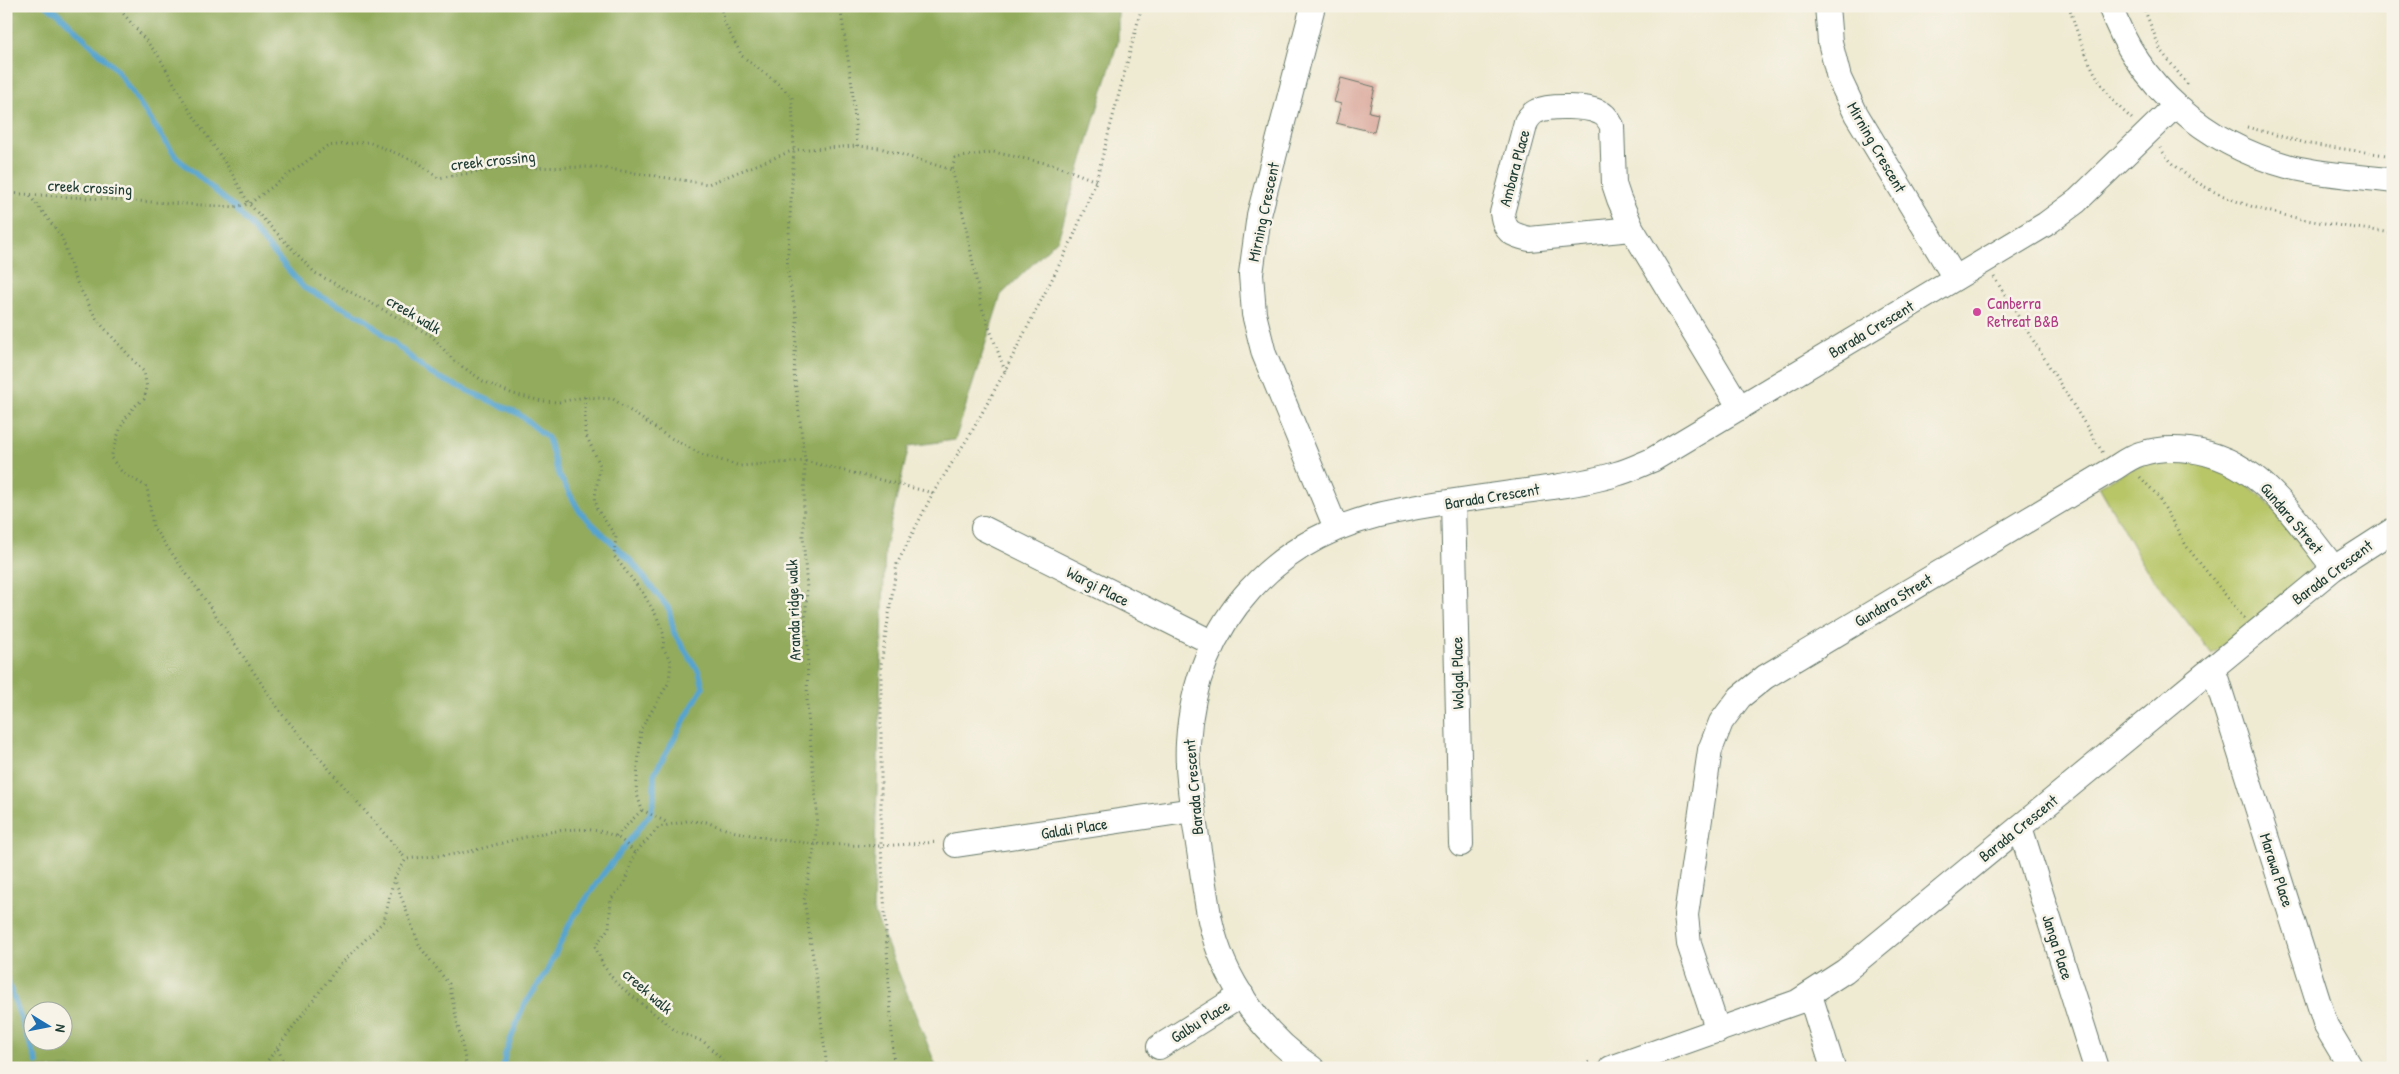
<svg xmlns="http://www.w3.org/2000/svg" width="2399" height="1074" font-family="'Patrick Hand',sans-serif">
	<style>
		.green { fill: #b8c668; stroke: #6c824e }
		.forest { fill: #92ab5c; stroke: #587448; fill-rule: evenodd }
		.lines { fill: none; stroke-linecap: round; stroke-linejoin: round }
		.stream { stroke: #56a4cf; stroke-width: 5.5 }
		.building { fill: #daa69a }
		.minor-casing { stroke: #687a6b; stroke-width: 26 }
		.path { stroke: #687a6b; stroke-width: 3; stroke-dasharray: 1 4; stroke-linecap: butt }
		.minor { stroke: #fff; stroke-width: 24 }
		.hotel-dot { fill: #d1479c; stroke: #f7f3e8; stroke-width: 2 }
		.labels { text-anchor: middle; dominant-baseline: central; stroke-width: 5; stroke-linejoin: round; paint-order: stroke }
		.street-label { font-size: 16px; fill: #1f3d34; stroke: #f7f3e8 }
		.hotel-label { font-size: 16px; fill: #b23c85; stroke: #f7f3e8; text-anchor: start }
	</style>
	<rect width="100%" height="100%" fill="#f7f3e8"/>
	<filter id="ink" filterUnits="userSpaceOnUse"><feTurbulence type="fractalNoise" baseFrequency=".02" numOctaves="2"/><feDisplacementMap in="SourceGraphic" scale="10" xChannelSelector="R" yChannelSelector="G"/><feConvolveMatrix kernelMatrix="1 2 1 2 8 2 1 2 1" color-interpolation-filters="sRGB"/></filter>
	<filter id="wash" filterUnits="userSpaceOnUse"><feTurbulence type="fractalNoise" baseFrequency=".0096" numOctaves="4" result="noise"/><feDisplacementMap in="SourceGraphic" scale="20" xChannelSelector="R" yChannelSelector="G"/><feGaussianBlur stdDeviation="1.12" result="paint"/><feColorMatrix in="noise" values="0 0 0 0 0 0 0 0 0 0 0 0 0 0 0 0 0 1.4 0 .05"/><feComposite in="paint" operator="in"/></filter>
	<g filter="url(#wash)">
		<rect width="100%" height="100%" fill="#efead2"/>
		<!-- green -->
		<polygon class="green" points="2179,459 2230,470 2268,502 2310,555 2310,568 2306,577 2212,654 2146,569 2099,486 2131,469 2155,460"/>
		<!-- forest -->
		<path class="forest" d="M6 6H1118V41L1058 239 1001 295 955 440 909 446 885 547 873 909 937 1068H6ZM32 1012H62V1042H32Z"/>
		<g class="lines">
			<!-- stream -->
			<g class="stream">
				<polyline points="46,6 57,12 116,69 176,157 234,207 304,288 364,318 431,374 519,414 548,438 558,473 580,512 632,562 669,609 674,633 699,672 703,687 654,774 654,800 650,814 603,874 571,921 546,973 523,1007 505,1054 503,1068"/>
				<polyline points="6,977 37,1063"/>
			</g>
		</g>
		<g id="blocks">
			<!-- building -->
			<polygon class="building" points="1341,78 1375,87 1369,112 1378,114 1374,132 1336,123 1341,104 1334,102"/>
		</g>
	</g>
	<g filter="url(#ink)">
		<use href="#blocks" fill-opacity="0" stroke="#687a6b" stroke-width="1"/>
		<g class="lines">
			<defs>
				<g id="minor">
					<polyline points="1313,6 1259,215 1251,274 1254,314 1264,354 1336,528"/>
					<polyline points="1827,6 1830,42 1839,78 1856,114 1955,278"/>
					<path d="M2110 6C2139 87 2205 143 2287 166 2320 175 2359 176 2393 181"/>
					<path d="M1632 229 1619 199 1614 184 1612 126C1609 120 1605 114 1599 112 1587 106 1549 105 1537 111 1532 113 1529 117 1526 122L1502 213C1505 232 1510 234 1529 239L1632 229 1740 408"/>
					<polyline points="1453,502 1461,844"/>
					<polyline points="983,528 1213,643"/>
					<polyline points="2213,668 2326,1026 2351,1068"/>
					<polyline points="2020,827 2096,1068"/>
					<polyline points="956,845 1193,810"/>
					<polyline points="1810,995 1833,1068"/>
					<path d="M1718 1031 1689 944 1686 915 1710 750 1721 722 1740 697 1765 677 2113 469C2121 464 2130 457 2140 454 2155 449 2173 448 2189 450 2259 458 2293 517 2334 568"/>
					<polyline points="1159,1047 1242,995"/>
					<path d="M1312 1068C1262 1034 1223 980 1210 920 1205 895 1202 869 1198 844 1193 811 1186 775 1188 743 1195 620 1278 533 1397 511 1444 501 1492 496 1540 489 1565 485 1592 482 1616 474 1628 471 1640 465 1652 460L2046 224 2077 201 2175 106"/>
					<polyline points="1611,1068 1797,1002 1845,971 2334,568 2393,530"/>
				</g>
			</defs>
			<!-- minor casing -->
			<use href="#minor" class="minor-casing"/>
			<!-- path -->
			<g class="path">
				<polyline points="117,6 158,55 188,108 230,170 249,204 315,273 432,336 453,360 483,381 513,394 542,401 559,402 585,397 613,399 667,436 701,454 740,466 805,461 933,493"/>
				<polyline points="721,6 723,20 742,56 775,81 792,97 794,150 787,268 797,320 794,373 805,461 803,536 807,589 805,626 808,646 807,704 817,812 815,844 804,900 815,970 827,1068"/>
				<polyline points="840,6 852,85 857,146"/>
				<path d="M2069 6C2078 37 2091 73 2111 98 2117 106 2126 113 2133 120"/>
				<polyline points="2143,6 2161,51 2188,85"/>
				<polyline points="2247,127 2309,144 2393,156"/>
				<path d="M2160 148C2204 212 2322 223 2393 233"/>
				<polyline points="6,193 234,207 249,204 327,146 368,142 418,162 438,178 504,168 595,167 708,184 794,150 857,146 880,148 952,170"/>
				<path d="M30 196 62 237 75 279 97 320 144 372 147 388 144 399C124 412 117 435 111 458L122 472 147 487 153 527 206 601 282 714 406 859"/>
				<polyline points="1994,277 2103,453"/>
				<polyline points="1005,371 981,305 965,222 952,170 955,158 993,152 1055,165 1096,181"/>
				<polyline points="585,397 585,433 600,465 595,497 597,509 616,537 614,556 643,593 657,617 664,635 663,648 671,661 669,682 641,729 636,791 642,810"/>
				<polyline points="2140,477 2158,496 2187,547 2244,618"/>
				<polyline points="642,810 668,823"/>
				<polyline points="616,836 642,810"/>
				<polyline points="635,853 624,884 611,899 609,928 595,946 603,965 616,983 676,1031 704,1042 731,1068"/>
				<polyline points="394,878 420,947 449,984 467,1068"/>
				<polyline points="278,1049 286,1068"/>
				<path d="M262 1068 338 967 384 921 394 878 406 859C429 856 453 856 475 850 514 841 576 818 614 836 622 839 629 847 635 853L659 827 687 821 706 822 731 831 772 839 815 844 881 846 938 842"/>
				<polyline points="894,1068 881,846 881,664 897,564 933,493 971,433 1005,371 1072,240 1096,181 1142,6"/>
				<polyline points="1574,1068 1592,1061"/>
			</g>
			<!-- minor -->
			<use href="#minor" class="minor"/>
		</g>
	</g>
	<!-- markers -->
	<circle class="hotel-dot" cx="1977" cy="312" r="5"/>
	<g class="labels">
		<!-- street labels -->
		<g class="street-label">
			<text transform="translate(1877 147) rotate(60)">Mirning Crescent</text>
			<text transform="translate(493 160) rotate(-6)">creek crossing</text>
			<text transform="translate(1514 168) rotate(-75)">Ambara Place</text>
			<text transform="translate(90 187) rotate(3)">creek crossing</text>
			<text transform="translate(1263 212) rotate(-78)">Mirning Crescent</text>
			<text transform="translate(414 314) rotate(31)">creek walk</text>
			<text transform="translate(1871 329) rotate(-31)">Barada Crescent</text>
			<text transform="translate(1492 496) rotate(-9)">Barada Crescent</text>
			<text transform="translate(2292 518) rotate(50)">Gundara Street</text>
			<text transform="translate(2332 572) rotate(-37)">Barada Crescent</text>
			<text transform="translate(1098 586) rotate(27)">Wargi Place</text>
			<text transform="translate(1893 600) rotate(-31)">Gundara Street</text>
			<text transform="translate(793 610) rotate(-92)">Aranda ridge walk</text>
			<text transform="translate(1457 673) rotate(-91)">Wolgal Place</text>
			<text transform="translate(1193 787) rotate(-95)">Barada Crescent</text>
			<text transform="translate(1074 828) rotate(-9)">Galali Place</text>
			<text transform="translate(2018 828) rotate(-39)">Barada Crescent</text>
			<text transform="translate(2277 870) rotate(72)">Marawa Place</text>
			<text transform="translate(2058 947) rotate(72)">Janga Place</text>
			<text transform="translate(648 991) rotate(41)">creek walk</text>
			<text transform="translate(1200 1021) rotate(-32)">Galbu Place</text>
		</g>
		<!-- hotel labels -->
		<g class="hotel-label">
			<text x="1987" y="303">Canberra<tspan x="1987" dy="18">Retreat B&amp;B</tspan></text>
		</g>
	</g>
	<!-- margin -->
	<rect width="2399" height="1074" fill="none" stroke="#f7f3e8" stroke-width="25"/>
	<!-- north arrow -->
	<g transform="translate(48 1026) rotate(100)"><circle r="24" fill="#f7f3e8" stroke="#a1aaa0"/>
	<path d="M0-4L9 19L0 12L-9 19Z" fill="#1f6fb2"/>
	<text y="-8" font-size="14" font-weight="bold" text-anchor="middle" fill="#1f3d34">N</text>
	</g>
</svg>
